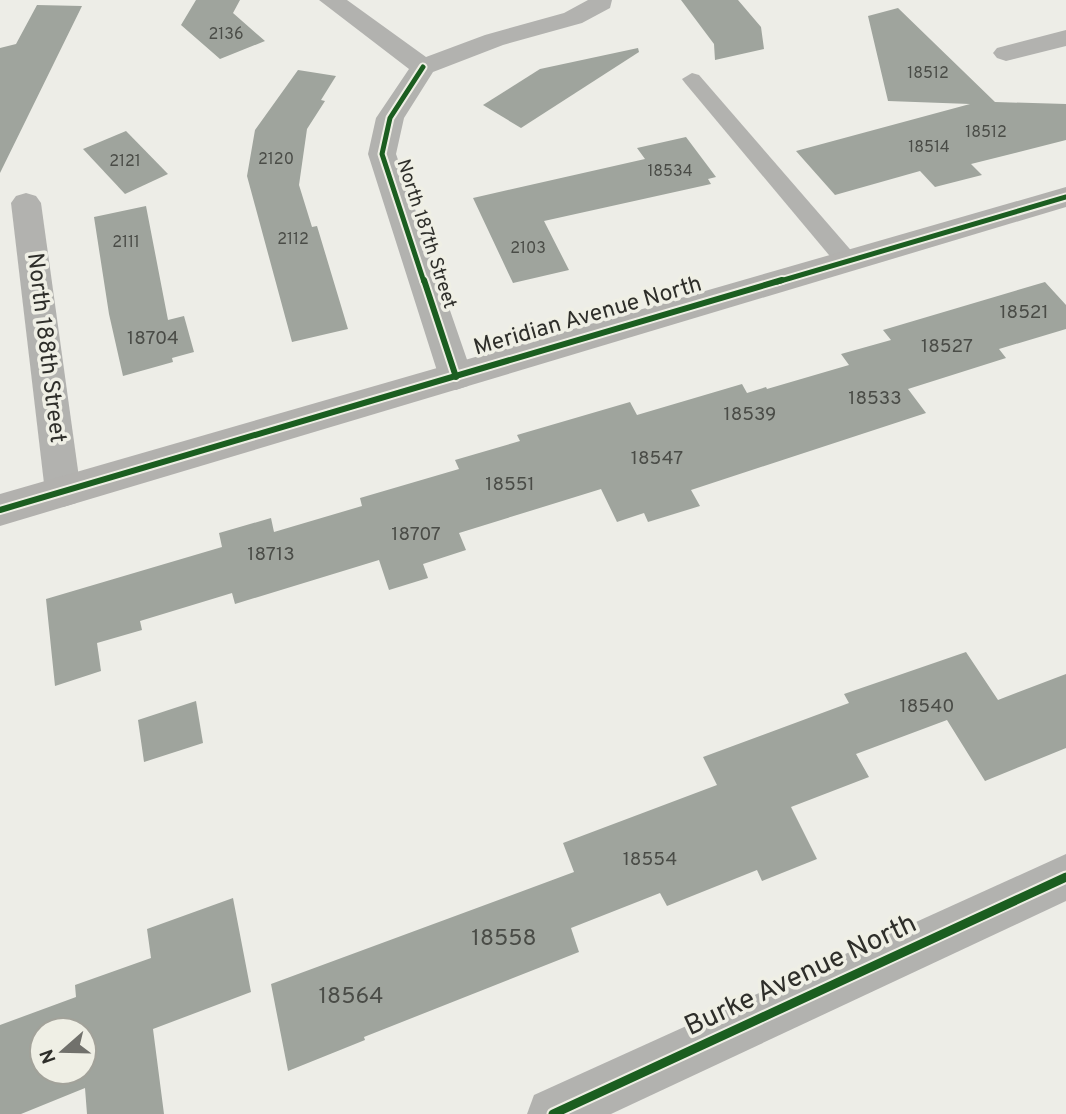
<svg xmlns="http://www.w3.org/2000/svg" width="1066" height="1114" font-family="Overpass,sans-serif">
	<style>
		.building { fill: #9fa49d; fill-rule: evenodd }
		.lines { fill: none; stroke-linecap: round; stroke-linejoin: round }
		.lane { fill: #b2b2af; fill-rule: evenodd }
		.street { fill: #b2b2af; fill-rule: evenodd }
		.secondary { fill: #b2b1ae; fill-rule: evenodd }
		.cycleway-far2-casing { stroke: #efefe5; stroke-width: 9 }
		.cycleway-far1-casing { stroke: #efefe5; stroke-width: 10 }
		.cycleway-casing { stroke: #efefe5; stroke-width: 13 }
		.cycleway-far2 { stroke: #1b5e20; stroke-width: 5 }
		.cycleway-far1 { stroke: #1b5e20; stroke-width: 6 }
		.cycleway { stroke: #1b5e20; stroke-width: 9 }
		.labels { text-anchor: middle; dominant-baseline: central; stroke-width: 7; stroke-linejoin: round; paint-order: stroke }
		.far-number-label { font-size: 16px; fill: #4a4c47 }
		.far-street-label { font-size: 19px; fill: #2e2e2a; stroke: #efefe5 }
		.number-label { font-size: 19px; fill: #4a4c47 }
		.street-label { font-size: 23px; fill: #2e2e2a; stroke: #efefe5 }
		.near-number-label { font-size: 23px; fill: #4a4c47 }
		.near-street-label { font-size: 28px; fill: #2e2e2a; stroke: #efefe5 }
	</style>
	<rect width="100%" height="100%" fill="#edede7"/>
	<!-- building -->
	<g class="building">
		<polygon points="196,0 240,0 233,13 265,41 220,59 181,25"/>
		<polygon points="681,0 738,0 761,27 764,49 715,60 714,44"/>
		<polygon points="37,5 82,6 0,173 0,48 16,44"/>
		<polygon points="898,8 995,102 1066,104 1066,140 971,164 982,175 935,187 920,171 835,195 796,151 970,104 888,101 868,16"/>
		<polygon points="638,48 639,52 521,128 483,105 540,69"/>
		<polygon points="298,70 336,76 321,100 325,101 307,129 299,185 312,227 317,226 348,329 292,342 247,176 255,130"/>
		<polygon points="126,131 168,174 125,194 83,149"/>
		<polygon points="686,137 716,177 708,179 711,184 544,221 569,270 513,283 473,198 645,159 637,148"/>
		<polygon points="146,206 168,320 184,316 194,352 172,358 173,362 123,376 109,314 94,217"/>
		<polygon points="1045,282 1066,305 1066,329 999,349 1006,358 908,389 926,413 691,490 700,506 648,522 644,513 617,522 601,489 459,533 466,550 423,564 428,578 389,590 379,560 235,604 232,593 140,621 142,630 97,643 101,671 55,686 46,599 222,547 219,533 271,518 274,532 362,506 360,498 459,469 455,460 520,441 517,435 630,402 637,415 742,384 747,393 766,387 767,389 849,365 841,354 891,340 883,330"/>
		<polygon points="966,652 998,700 1066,674 1066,748 985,781 947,720 856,754 869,777 791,807 817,859 762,881 757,870 667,906 660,893 571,928 579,952 364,1037 365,1040 288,1071 271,984 574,872 563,843 717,785 703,757 849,703 844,694"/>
		<polygon points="196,701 203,743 144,762 138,720"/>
		<path d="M233 898 251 992 153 1029 164 1114H87L85 1088 21 1114H0V1025L76 997 75 985 151 958 147 929ZM42 1030H84V1072H42Z"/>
	</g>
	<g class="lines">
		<!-- lane -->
		<polygon class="lane" points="692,73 699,75 855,255 858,261 855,267 847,269 839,267 685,83 682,79"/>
		<!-- street -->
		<g class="street">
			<polygon points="319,0 347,0 426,57 485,35 564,13 588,0 612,0 610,8 582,23 503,45 433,72 404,118 396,154 473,377 468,386 456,390 444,386 439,377 368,154 376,118 409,69"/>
			<polygon points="1066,30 1066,46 1006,61 997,58 993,53 997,48"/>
			<polygon points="26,193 36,196 41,203 81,492 76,503 63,507 50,503 45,492 11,203 16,196"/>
			<polygon points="1066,854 1066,901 611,1114 527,1114 534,1095"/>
		</g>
		<!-- secondary -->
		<polygon class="secondary" points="1066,187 1066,207 0,526 0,494"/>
		<defs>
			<g id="cycleway-far2">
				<polyline points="423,67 390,118 382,154 424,282"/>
				<polyline points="777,282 1066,197"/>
			</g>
			<g id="cycleway-far1">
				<polyline points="424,280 456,377"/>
				<polyline points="0,510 782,280"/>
			</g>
			<polyline id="cycleway" points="553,1114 1066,877"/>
		</defs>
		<!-- cycleway-far2 casing -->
		<use href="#cycleway-far2" class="cycleway-far2-casing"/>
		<!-- cycleway-far1 casing -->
		<use href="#cycleway-far1" class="cycleway-far1-casing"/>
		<!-- cycleway casing -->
		<use href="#cycleway" class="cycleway-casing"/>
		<!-- cycleway-far2 -->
		<use href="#cycleway-far2" class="cycleway-far2"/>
		<!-- cycleway-far1 -->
		<use href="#cycleway-far1" class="cycleway-far1"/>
		<!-- cycleway -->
		<use href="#cycleway" class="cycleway"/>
	</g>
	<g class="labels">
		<!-- far-number labels -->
		<g class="far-number-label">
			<text x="226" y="35">2136</text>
			<text x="928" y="74">18512</text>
			<text x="986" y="133">18512</text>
			<text x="929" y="148">18514</text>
			<text x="276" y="160">2120</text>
			<text x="125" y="162">2121</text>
			<text x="670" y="172">18534</text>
			<text x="293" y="240">2112</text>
			<text x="126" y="243">2111</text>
			<text x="528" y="249">2103</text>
		</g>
		<!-- far-street labels -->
		<g class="far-street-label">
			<text transform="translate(426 234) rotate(72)">North 187th Street</text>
		</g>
		<!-- number labels -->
		<g class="number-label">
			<text x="1024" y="313">18521</text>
			<text x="153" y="339">18704</text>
			<text x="947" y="347">18527</text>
			<text x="875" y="399">18533</text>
			<text x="750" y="415">18539</text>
			<text x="657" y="459">18547</text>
			<text x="510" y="485">18551</text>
			<text x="416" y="535">18707</text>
			<text x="271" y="555">18713</text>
			<text x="927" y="707">18540</text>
			<text x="650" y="860">18554</text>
		</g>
		<!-- street labels -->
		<g class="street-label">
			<text transform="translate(588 317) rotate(-16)">Meridian Avenue North</text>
			<text transform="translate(45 348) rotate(83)">North 188th Street</text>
		</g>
		<!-- near-number labels -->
		<g class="near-number-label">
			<text x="504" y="939">18558</text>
			<text x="351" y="997">18564</text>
		</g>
		<!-- near-street labels -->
		<g class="near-street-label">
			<text transform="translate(801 976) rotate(-25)">Burke Avenue North</text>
		</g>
	</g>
	<!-- north arrow -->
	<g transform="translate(63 1051) rotate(250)"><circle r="33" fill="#efefe5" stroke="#a2a29a" stroke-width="2"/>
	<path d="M0-5L12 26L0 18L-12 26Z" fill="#71716c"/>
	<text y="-10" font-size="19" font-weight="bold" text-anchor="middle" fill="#2e2e2a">N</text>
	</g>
</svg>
